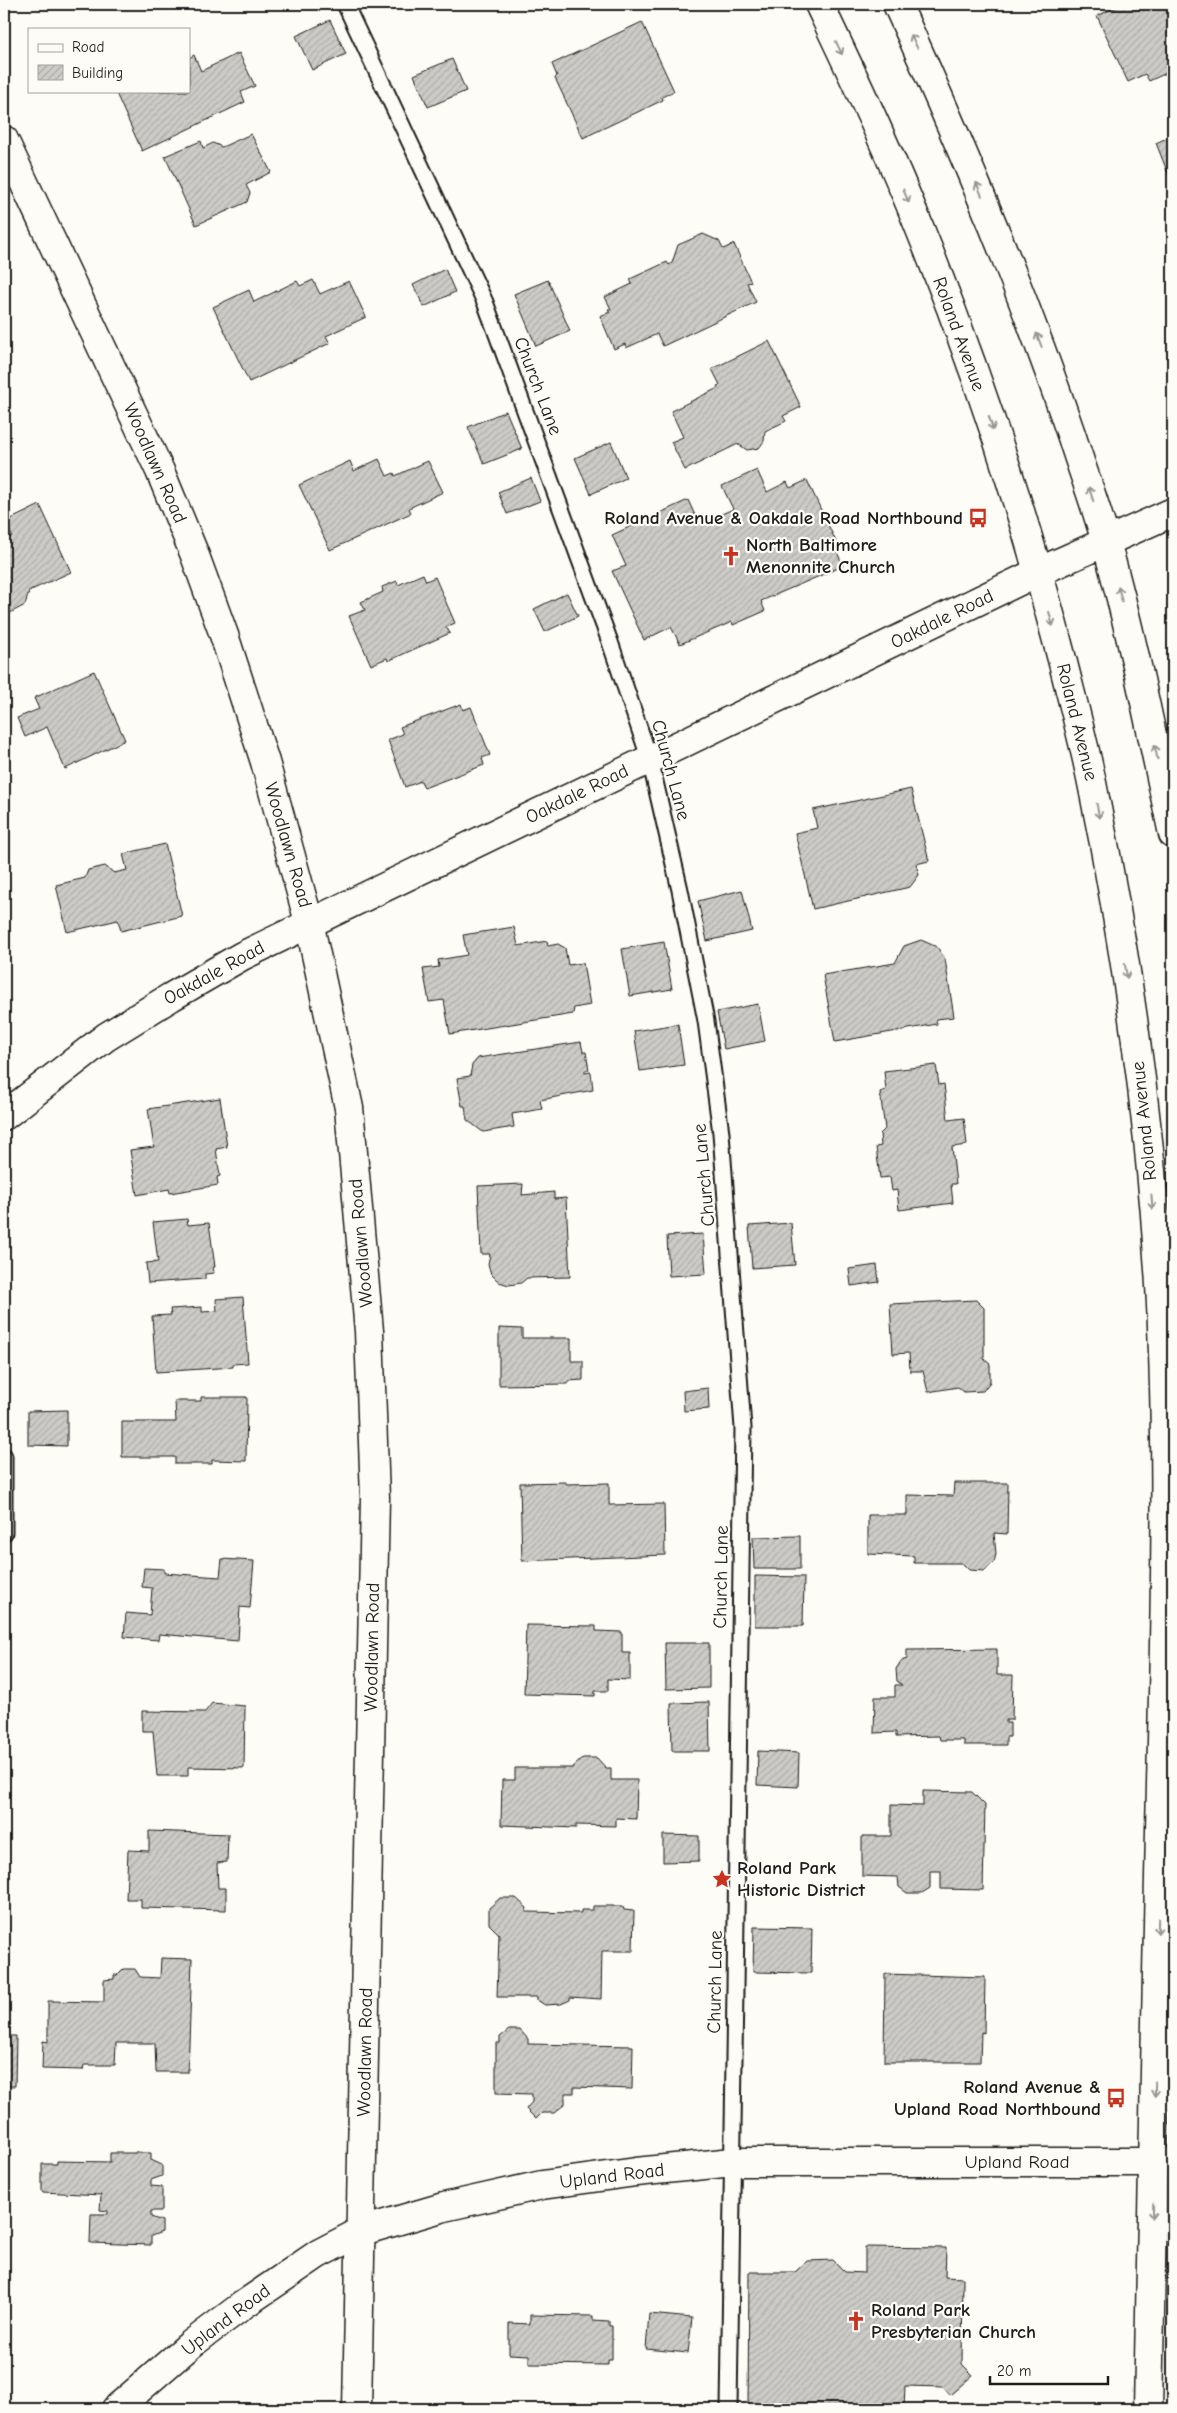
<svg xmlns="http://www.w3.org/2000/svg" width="1177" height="2413" font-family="'Comic Neue',sans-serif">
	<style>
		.building { fill: url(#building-hatch); stroke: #1c1c1c }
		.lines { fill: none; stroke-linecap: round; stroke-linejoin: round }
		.service-casing { stroke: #1c1c1c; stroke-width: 19 }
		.minor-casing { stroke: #1c1c1c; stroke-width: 31 }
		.primary-casing { stroke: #1c1c1c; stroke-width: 31 }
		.service { stroke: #fdfcf7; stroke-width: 15 }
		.minor { stroke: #fdfcf7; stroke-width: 28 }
		.primary { stroke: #fdfcf7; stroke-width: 28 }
		.oneway { stroke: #989794 }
		.labels { text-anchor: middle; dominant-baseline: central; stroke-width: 4.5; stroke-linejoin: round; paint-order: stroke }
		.street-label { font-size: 19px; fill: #1c1c1c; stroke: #fdfcf7 }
		.poi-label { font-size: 19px; font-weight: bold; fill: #1c1c1c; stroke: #fdfcf7; text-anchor: start }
	</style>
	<defs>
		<pattern id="building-hatch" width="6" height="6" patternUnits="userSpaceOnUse" patternTransform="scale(1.25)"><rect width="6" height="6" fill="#cccbc8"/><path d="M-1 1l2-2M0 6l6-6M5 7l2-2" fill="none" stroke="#afaeab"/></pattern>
	</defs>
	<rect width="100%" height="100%" fill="#fdfcf7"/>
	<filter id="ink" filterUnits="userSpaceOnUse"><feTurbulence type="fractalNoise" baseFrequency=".02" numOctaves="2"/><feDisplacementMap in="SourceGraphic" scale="10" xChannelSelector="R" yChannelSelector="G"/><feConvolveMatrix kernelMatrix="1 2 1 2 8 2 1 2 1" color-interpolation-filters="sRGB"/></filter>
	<g filter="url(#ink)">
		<!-- building -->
		<g class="building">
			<polygon points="1123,4 1163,4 1166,10 1173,6 1173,70 1149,81 1145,74 1128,82 1097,16"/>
			<polygon points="330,20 346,54 312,70 296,36"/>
			<polygon points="642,22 674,91 662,97 663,100 583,138 555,78 557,76 552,64"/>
			<polygon points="239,53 255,86 241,92 245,102 142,151 115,91 189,91 189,58 194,55 201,71"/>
			<polygon points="452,59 466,91 428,107 414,75"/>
			<polygon points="251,134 271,172 246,185 250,193 247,202 196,225 165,156 201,141 203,148 213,143 222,147"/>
			<polygon points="1173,135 1173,186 1156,143"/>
			<polygon points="703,234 719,241 723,249 734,244 751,282 747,283 756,302 663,346 657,334 626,348 625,344 614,349 600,316 610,312 608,309 611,309 605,297 632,284 630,279 667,262 669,265 672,263 678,245"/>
			<polygon points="445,269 455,292 424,307 413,285"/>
			<polygon points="313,280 320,294 349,281 366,317 326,336 330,343 249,382 213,307 249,290 254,302 297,281 300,286"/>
			<polygon points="548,280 570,331 536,346 514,294"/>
			<polygon points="769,341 801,407 783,416 786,421 765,431 764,441 759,448 747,450 738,444 685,470 671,442 683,437 671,411 718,388 717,386 720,385 712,369"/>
			<polygon points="506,411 522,449 484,464 468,427"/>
			<polygon points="611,442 626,478 591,494 575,458"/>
			<polygon points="379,459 387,476 394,473 395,476 428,461 443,492 409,508 411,513 330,550 299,485 350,461 354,471"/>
			<polygon points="757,470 767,492 787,482 790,488 807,480 838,546 835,547 843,566 761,601 765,611 733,625 732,622 680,644 671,627 644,640 612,571 626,566 612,535 688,500 699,524 733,509 722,486"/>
			<polygon points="531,478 540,501 507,514 498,492"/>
			<polygon points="40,505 71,572 29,591 25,605 10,613 4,610 4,539 12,536 5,522"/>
			<polygon points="423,574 426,581 435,577 455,623 446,627 450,633 388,661 387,658 371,665 349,616 365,610 361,602 383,592 382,587 397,581 398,585"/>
			<polygon points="567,593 578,616 545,632 534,609"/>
			<polygon points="94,671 125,740 65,769 47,727 25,737 17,718 39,709 34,698"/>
			<polygon points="461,704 463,710 471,707 490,755 482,758 484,765 424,788 421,781 405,787 388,740 403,734 400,727"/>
			<polygon points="911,789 929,861 916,864 919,875 910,887 813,909 795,833 817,828 813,810"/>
			<polygon points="165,844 182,916 121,931 118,920 67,932 56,885 85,878 88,870 105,866 114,873 127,870 123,854"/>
			<polygon points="742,890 752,931 707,941 698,901"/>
			<polygon points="514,927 518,946 547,941 548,946 558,944 565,948 568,965 583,963 590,1005 574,1008 573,1014 450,1034 444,1000 429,1002 423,969 439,967 438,960 467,955 463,935"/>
			<polygon points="921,940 937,947 945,959 954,1017 936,1019 937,1024 835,1042 823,975 895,963 904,946"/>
			<polygon points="664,942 672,989 630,996 622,949"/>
			<polygon points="758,1004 765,1041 724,1049 717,1012"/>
			<polygon points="678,1024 684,1065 640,1071 634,1031"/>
			<polygon points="581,1042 583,1052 586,1052 589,1070 585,1070 585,1073 591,1072 593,1090 540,1100 542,1109 512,1114 514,1127 483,1132 467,1120 465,1106 462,1106 457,1078 470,1076 472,1065 478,1058"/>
			<polygon points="936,1065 939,1085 944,1084 948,1120 964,1118 967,1145 952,1147 956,1184 951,1184 953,1203 899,1210 897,1190 892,1191 890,1177 880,1178 876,1147 881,1146 880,1134 885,1129 880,1092 886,1090 884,1071"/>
			<polygon points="220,1098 227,1147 216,1149 220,1176 217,1177 218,1185 170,1193 169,1189 137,1195 130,1150 154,1147 148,1109"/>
			<polygon points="523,1184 522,1195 554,1192 554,1199 566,1198 570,1277 527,1278 521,1283 509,1285 499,1282 491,1274 488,1264 490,1254 481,1254 478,1186"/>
			<polygon points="187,1219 188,1225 209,1223 215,1267 213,1267 214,1273 205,1274 205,1279 148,1283 146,1263 158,1262 153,1222"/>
			<polygon points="791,1223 795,1265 752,1268 749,1226"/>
			<polygon points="703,1234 706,1274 669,1276 667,1236"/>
			<polygon points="877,1265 879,1282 851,1286 849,1269"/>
			<polygon points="243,1297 248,1363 233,1364 233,1367 156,1372 152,1316 171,1315 170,1309 202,1307 202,1312 217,1311 216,1299"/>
			<polygon points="976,1300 984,1308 984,1359 990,1364 990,1382 983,1391 964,1392 958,1387 928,1392 923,1371 910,1371 909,1353 893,1354 890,1304"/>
			<polygon points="499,1328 522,1329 522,1338 571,1338 571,1361 583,1361 583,1380 568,1381 568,1384 499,1385"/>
			<polygon points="708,1388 709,1409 684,1411 683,1391"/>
			<polygon points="201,1397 247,1397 246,1461 212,1460 212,1464 175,1464 175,1457 122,1457 122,1422 176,1422 175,1401 201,1401"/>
			<polygon points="67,1410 67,1446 28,1445 28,1411"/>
			<polygon points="566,1482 566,1484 609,1483 609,1505 664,1504 665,1555 522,1561 520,1483"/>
			<polygon points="954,1483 1008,1483 1007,1534 994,1533 996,1554 994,1562 984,1571 969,1570 962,1563 914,1563 914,1556 868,1554 868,1515 907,1515 907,1495 953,1496"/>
			<polygon points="800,1536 800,1569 754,1569 753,1537"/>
			<polygon points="222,1559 254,1561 250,1608 240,1607 238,1641 159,1634 158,1640 124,1637 126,1613 150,1615 152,1588 142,1587 144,1568 164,1569 164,1573 220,1577"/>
			<polygon points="755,1576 804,1577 803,1626 755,1626"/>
			<polygon points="526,1625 596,1626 596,1631 622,1632 622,1653 630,1653 630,1680 608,1679 608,1691 595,1691 595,1696 524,1694"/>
			<polygon points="665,1643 709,1643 709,1688 666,1689"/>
			<polygon points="997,1649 997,1675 1013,1675 1012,1720 1006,1720 1006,1723 1010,1723 1010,1737 1006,1737 1006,1745 964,1745 964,1740 940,1740 939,1736 896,1737 896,1732 874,1733 875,1697 895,1697 895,1685 902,1685 897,1681 896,1669 901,1661 907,1659 907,1650"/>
			<polygon points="709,1702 710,1751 672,1751 671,1703"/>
			<polygon points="212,1703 245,1706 244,1768 188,1767 188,1776 157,1776 153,1731 142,1731 142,1711 205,1712"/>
			<polygon points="758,1751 799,1753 798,1787 757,1785"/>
			<polygon points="583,1758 597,1758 606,1768 611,1768 611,1780 637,1780 636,1819 616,1818 616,1826 576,1825 576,1828 501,1825 502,1780 515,1780 515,1768 572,1768"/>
			<polygon points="923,1791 972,1792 985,1805 983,1890 941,1889 941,1871 930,1871 930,1888 922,1893 907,1893 899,1887 898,1877 862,1876 862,1836 891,1836 891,1805 923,1806"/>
			<polygon points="149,1831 228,1834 227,1862 217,1863 218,1888 226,1888 226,1910 141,1908 141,1899 126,1899 128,1850 149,1851"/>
			<polygon points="663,1835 699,1836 699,1861 663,1862"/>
			<polygon points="500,1898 516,1898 527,1908 526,1912 581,1913 581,1910 593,1910 593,1906 623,1906 624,1910 634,1911 633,1951 602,1951 601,1999 570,1997 570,2000 561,2004 545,2005 537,2000 537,1997 497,1997 499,1934 489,1924 489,1908"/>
			<polygon points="754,1927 812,1928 811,1973 753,1972"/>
			<polygon points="161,1958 192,1959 188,2072 156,2072 155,2043 116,2043 115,2065 84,2065 83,2070 42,2069 43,2041 48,2042 48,2001 104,2002 104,1980 114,1979 114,1975 117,1975 123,1969 135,1969 140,1977 160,1978"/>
			<polygon points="885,1974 985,1977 984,2033 981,2032 980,2062 884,2062"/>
			<polygon points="509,2030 520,2030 528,2039 528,2044 633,2046 632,2089 574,2087 574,2093 565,2093 565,2104 554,2113 542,2113 536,2119 526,2109 532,2102 532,2094 496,2093 496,2043 500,2043 500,2037"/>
			<polygon points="4,2036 16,2036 15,2086 4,2086"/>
			<polygon points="110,2153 151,2153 151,2160 162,2165 162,2176 151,2180 151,2186 162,2187 162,2211 151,2211 151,2217 162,2221 162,2232 151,2236 151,2245 90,2243 91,2214 108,2214 108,2211 100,2210 101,2195 42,2192 42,2164 57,2164 57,2161 110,2162"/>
			<polygon points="865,2247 946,2248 945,2277 963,2278 962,2364 973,2375 950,2395 943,2387 905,2386 904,2409 748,2409 749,2272 795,2272 807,2261 833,2260 845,2272 865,2273"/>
			<polygon points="649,2314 692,2318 688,2353 646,2349"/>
			<polygon points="530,2315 593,2316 593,2320 609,2321 609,2326 612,2326 612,2360 608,2360 608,2365 529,2364 529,2355 509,2354 509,2323 530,2324"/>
		</g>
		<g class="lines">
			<defs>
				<g id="service">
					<polyline points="345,4 485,302 610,642 650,760 680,890 706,1021 721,1133 743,1428 729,2409"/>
					<polyline points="4,1456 4,1533"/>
				</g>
				<g id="minor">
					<polyline points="4,140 160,471 194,553 224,635 265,762 309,922 349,1108 369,1331 375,1498 357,2409"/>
					<polyline points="4,1116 106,1037 171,997 242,956 1038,572 1173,512"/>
					<polyline points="116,2409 190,2345 243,2305 318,2254 362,2231 444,2207 542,2185 636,2172 733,2162 1173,2162"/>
				</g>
				<g id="primary">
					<path d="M819 4C854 78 890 153 920 229 977 370 1025 516 1063 663 1073 703 1084 743 1092 783 1126 948 1150 1117 1160 1285 1170 1466 1164 1648 1160 1829 1156 2022 1152 2216 1148 2409"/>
					<path d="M897 4C962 146 1022 289 1072 437 1083 472 1096 506 1106 542 1133 638 1152 736 1173 834"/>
				</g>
			</defs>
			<!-- service casing -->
			<use href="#service" class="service-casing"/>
			<!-- minor casing -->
			<use href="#minor" class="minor-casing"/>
			<!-- primary casing -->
			<use href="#primary" class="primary-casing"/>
			<!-- service -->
			<use href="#service" class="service"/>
			<!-- minor -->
			<use href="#minor" class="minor"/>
			<!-- primary -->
			<use href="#primary" class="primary"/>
		</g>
		<!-- one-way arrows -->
		<defs><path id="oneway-shaft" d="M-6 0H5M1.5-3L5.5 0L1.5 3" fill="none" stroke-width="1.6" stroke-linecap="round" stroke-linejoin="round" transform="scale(1.25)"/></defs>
		<g class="oneway">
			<use href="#oneway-shaft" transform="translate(914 41) rotate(-115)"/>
			<use href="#oneway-shaft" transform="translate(839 48) rotate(65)"/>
			<use href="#oneway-shaft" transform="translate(979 189) rotate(-113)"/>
			<use href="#oneway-shaft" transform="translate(906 196) rotate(67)"/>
			<use href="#oneway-shaft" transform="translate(1039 340) rotate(-111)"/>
			<use href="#oneway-shaft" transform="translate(991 423) rotate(72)"/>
			<use href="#oneway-shaft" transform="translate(1091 494) rotate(-108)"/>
			<use href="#oneway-shaft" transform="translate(1120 594) rotate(-104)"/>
			<use href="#oneway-shaft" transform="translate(1051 619) rotate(75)"/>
			<use href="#oneway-shaft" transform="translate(1156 752) rotate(-102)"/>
			<use href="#oneway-shaft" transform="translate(1098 811) rotate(79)"/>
			<use href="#oneway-shaft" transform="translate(1126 971) rotate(81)"/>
			<use href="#oneway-shaft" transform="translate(1152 1202) rotate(85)"/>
			<use href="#oneway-shaft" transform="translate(1158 1926) rotate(91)"/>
			<use href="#oneway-shaft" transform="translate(1155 2089) rotate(91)"/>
			<use href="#oneway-shaft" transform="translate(1153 2211) rotate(91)"/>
		</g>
	</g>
	<!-- icons -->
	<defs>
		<symbol id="bus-bare" viewBox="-9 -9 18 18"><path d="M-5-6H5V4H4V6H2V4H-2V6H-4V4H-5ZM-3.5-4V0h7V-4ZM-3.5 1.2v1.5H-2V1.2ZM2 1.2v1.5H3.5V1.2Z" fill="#c8321e" stroke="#fdfcf7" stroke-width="2.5" paint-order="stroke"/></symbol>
		<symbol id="church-bare" viewBox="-9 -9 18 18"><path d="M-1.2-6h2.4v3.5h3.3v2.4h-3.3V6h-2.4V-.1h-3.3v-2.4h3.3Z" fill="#c8321e" stroke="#fdfcf7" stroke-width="2.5" paint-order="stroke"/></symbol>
		<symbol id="sight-bare" viewBox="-9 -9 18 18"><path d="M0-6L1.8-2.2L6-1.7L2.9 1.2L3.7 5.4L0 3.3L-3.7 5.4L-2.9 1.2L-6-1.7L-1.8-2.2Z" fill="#c8321e" stroke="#fdfcf7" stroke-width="2.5" paint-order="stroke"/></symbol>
	</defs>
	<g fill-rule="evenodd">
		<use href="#bus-bare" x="964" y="504" width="28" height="28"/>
		<use href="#church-bare" x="717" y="542" width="28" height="28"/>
		<use href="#sight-bare" x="708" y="1865" width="28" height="28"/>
		<use href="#bus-bare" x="1102" y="2084" width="28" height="28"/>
		<use href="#church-bare" x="842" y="2307" width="28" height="28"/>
	</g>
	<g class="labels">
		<!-- street labels -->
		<g class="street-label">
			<text transform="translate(959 334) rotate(70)">Roland Avenue</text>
			<text transform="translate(538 386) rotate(69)">Church Lane</text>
			<text transform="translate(155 463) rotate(66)">Woodlawn Road</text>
			<text transform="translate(942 619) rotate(-26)">Oakdale Road</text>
			<text transform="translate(1077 722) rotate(76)">Roland Avenue</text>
			<text transform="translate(671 770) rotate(75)">Church Lane</text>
			<text transform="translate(577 794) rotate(-26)">Oakdale Road</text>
			<text transform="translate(288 845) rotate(74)">Woodlawn Road</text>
			<text transform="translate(214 973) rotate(-29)">Oakdale Road</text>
			<text transform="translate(1144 1121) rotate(-96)">Roland Avenue</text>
			<text transform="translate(704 1175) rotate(-95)">Church Lane</text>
			<text transform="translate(361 1243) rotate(-95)">Woodlawn Road</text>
			<text transform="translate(721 1577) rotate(-89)">Church Lane</text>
			<text transform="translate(372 1647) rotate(-89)">Woodlawn Road</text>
			<text transform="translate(715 1982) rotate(-89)">Church Lane</text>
			<text transform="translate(365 2052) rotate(-89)">Woodlawn Road</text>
			<text x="1017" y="2162">Upland Road</text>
			<text transform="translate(612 2176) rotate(-7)">Upland Road</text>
			<text transform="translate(226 2320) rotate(-37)">Upland Road</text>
		</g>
		<!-- poi labels -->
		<g class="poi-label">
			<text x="963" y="518" text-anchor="end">Roland Avenue &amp; Oakdale Road Northbound</text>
			<text x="746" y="545">North Baltimore<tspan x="746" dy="22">Menonnite Church</tspan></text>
			<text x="737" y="1868">Roland Park<tspan x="737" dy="22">Historic District</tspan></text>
			<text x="1101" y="2087" text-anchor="end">Roland Avenue &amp;<tspan x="1101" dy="22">Upland Road Northbound</tspan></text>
			<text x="871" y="2310">Roland Park<tspan x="871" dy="22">Presbyterian Church</tspan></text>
		</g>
	</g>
	<!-- margin -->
	<rect width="1177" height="2413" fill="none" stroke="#fdfcf7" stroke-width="20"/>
	<rect x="10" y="10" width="1157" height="2393" fill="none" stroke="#1c1c1c" stroke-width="2" filter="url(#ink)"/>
	<!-- legend -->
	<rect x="28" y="28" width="162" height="65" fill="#fdfcf7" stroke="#a3a29f"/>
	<rect x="38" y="44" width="25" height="8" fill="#fdfcf7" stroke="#a3a29f"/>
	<text x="72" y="52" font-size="15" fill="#1c1c1c">Road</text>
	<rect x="38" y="65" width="25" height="15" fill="url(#building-hatch)" stroke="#a3a29f"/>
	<text x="72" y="78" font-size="15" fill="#1c1c1c">Building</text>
	<!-- scale -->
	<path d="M990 2376v8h118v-8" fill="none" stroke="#1c1c1c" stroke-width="2.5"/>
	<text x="997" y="2376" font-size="15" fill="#1c1c1c" stroke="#fdfcf7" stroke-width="4" paint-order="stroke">20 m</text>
</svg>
